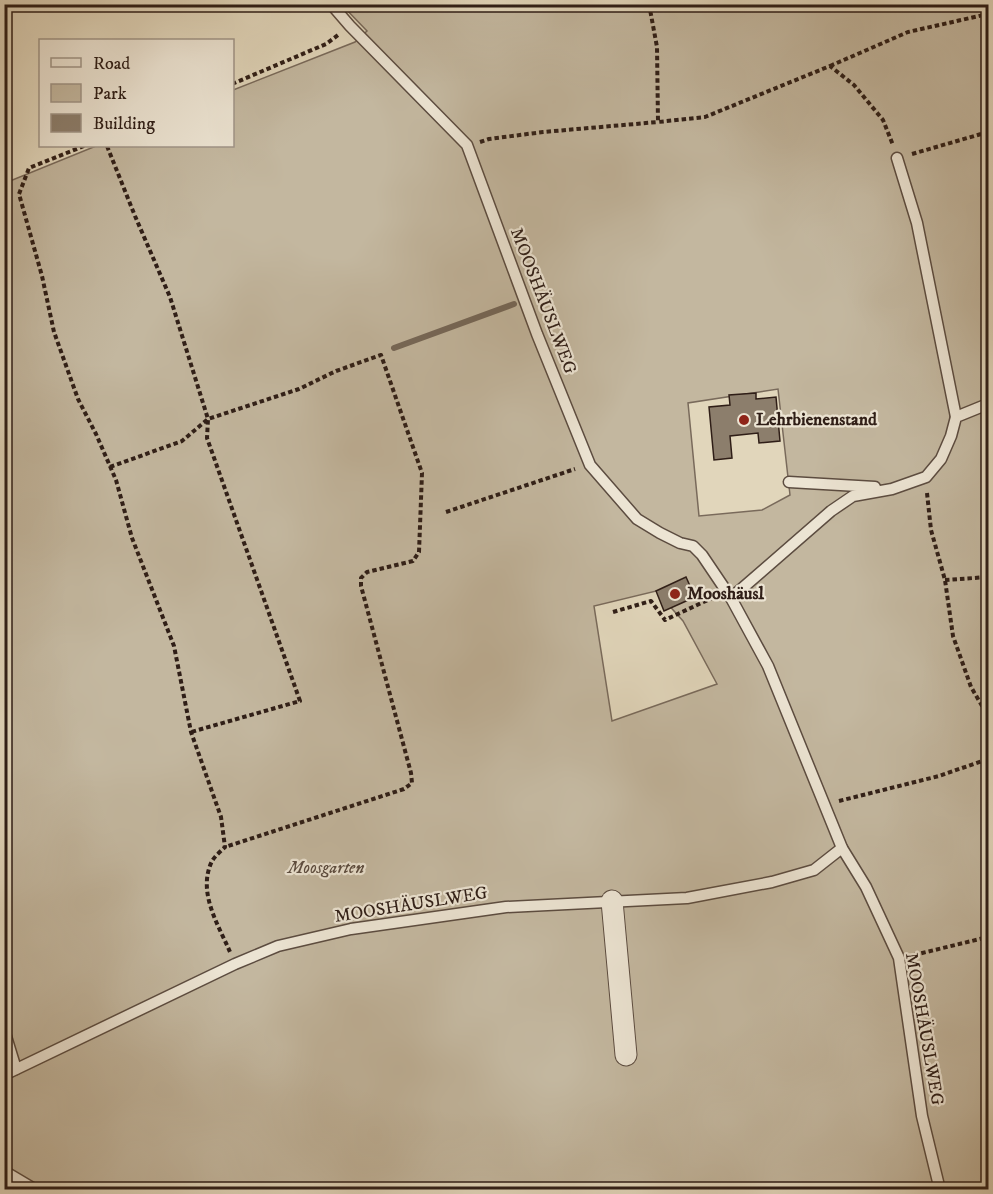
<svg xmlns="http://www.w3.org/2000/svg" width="993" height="1194" font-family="'IM FELL DW Pica',serif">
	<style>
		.green { fill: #c3b79f; stroke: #796a5b; stroke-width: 1.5; fill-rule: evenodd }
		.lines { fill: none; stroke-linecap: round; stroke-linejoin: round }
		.stream { stroke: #756758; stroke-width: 6 }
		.building { fill: #8c7e6c; stroke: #2f1e17; stroke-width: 1.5 }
		.service-casing { stroke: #5c4c40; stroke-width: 13 }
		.minor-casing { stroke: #5c4c40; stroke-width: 23 }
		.path { stroke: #2f1e17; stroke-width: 4; stroke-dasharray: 4.5 3; stroke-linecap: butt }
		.service { stroke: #ece4d3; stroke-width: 10 }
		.minor { stroke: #ece4d3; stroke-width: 21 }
		.poi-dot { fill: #8f2418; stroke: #ece4d3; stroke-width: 2 }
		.labels { text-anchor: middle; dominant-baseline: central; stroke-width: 4.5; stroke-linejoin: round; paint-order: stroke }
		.street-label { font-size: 18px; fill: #2f1e17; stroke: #ece4d3 }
		.poi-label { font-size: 18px; font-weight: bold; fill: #2f1e17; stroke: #ece4d3; text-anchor: start }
		.park-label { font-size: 18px; font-style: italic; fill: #5b4c40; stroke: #ece4d3 }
	</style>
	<rect width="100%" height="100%" fill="#e1d6bb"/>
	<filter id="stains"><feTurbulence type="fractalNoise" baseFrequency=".00333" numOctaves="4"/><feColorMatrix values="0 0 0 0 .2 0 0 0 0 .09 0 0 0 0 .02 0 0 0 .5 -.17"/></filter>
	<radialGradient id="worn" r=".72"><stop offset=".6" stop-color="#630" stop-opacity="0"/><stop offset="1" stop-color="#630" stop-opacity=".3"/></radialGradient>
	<!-- green -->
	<path class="green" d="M342 5H988V1189H5V183L96 146H232L233 90 355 42 367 31ZM778 389 790 495 762 510 699 516 688 403ZM656 591 683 621 717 684 612 721 594 606Z"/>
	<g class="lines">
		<!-- stream -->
		<polyline class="stream" points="394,348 514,304"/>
	</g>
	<!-- building -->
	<g class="building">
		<polygon points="756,393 756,399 776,397 780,441 759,443 758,433 730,436 732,458 714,460 709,407 730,405 729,395"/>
		<polygon points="686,577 695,597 664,611 656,591"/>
	</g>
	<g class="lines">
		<defs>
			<g id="service">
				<polyline points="331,4 350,26 467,145 537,334 590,465 637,519 660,533 680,543 693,546 702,555 731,598 831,511 853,496 892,489 926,477 941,459 951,436 956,417 988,404"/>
				<polyline points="897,158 917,223 956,417"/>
				<polyline points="789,482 875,487"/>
				<polyline points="731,598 768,666 842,848 866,887 899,958 922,1116 940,1190"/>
				<polyline points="4,1030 16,1069"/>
				<polyline points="4,1075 235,964 278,946 351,929 506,907 687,898 772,882 814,870 842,848"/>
				<polyline points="4,1171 36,1190"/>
			</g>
			<polyline id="minor" points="612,901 626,1055"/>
		</defs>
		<!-- service casing -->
		<use href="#service" class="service-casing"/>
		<!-- minor casing -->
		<use href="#minor" class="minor-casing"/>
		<!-- path -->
		<g class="path">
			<polyline points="649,4 657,47 658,122 705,117 830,66 854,85 883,120 893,145"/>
			<polyline points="830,66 908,32 988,14"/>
			<polyline points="232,84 326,44 338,35"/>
			<polyline points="480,142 489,139 543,132 658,122"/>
			<path d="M84 146 29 168 19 194 42 276 54 332 78 399 96 434 116 480 132 538 174 646 191 732 221 817 225 847C221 851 215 856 212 861 197 892 218 924 230 952"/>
			<polyline points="107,146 135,216 170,297 208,419 207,438 300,701 191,732"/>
			<polyline points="912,154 988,132"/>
			<polyline points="110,467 182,441 208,419 299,389 336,371 381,355 422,473 419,552 413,561 367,572 361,578 361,586 411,773 412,783 404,789 225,847"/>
			<polyline points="927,493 931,530 945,580 953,636 971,687 988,716"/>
			<polyline points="446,512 575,469"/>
			<polyline points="945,580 988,577"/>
			<polyline points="613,612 651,601 665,620 712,598"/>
			<polyline points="839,801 939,776 988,759"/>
			<polyline points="914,955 988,937"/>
		</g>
		<!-- service -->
		<use href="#service" class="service"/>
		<!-- minor -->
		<use href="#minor" class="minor"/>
	</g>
	<!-- markers -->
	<g class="poi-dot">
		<circle cx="744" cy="420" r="6"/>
		<circle cx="675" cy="594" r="6"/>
	</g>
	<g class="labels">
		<!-- street labels -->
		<g class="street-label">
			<text transform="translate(543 301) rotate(69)">MOOSHÄUSLWEG</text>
			<text transform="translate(411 905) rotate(-9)">MOOSHÄUSLWEG</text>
			<text transform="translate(924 1029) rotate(80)">MOOSHÄUSLWEG</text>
		</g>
		<!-- poi labels -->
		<g class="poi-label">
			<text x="756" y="420">Lehrbienenstand</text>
			<text x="687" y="594">Mooshäusl</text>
		</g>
		<!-- park labels -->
		<g class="park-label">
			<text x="326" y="868">Moosgarten</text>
		</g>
	</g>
	<!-- margin -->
	<rect width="993" height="1194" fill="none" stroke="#e1d6bb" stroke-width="24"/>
	<rect x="6" y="6" width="981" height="1182" fill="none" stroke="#2f1e17" stroke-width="3"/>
	<rect x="12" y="12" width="969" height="1170" fill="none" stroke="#2f1e17" stroke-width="1.5"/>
	<!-- legend -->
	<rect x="39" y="39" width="195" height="108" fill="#ece4d3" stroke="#a09588" stroke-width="1.5"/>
	<rect x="51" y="58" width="30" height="9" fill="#ece4d3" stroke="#a09588" stroke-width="1.5"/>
	<text x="93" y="69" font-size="18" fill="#2f1e17">Road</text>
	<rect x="51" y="84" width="30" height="18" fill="#c3b79f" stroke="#a09588" stroke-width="1.5"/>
	<text x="93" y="99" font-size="18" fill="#2f1e17">Park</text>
	<rect x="51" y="114" width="30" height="18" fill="#8c7e6c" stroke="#a09588" stroke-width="1.5"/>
	<text x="93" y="129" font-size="18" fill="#2f1e17">Building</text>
	<rect width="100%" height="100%" filter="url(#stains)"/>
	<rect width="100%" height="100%" fill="url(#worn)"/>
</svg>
